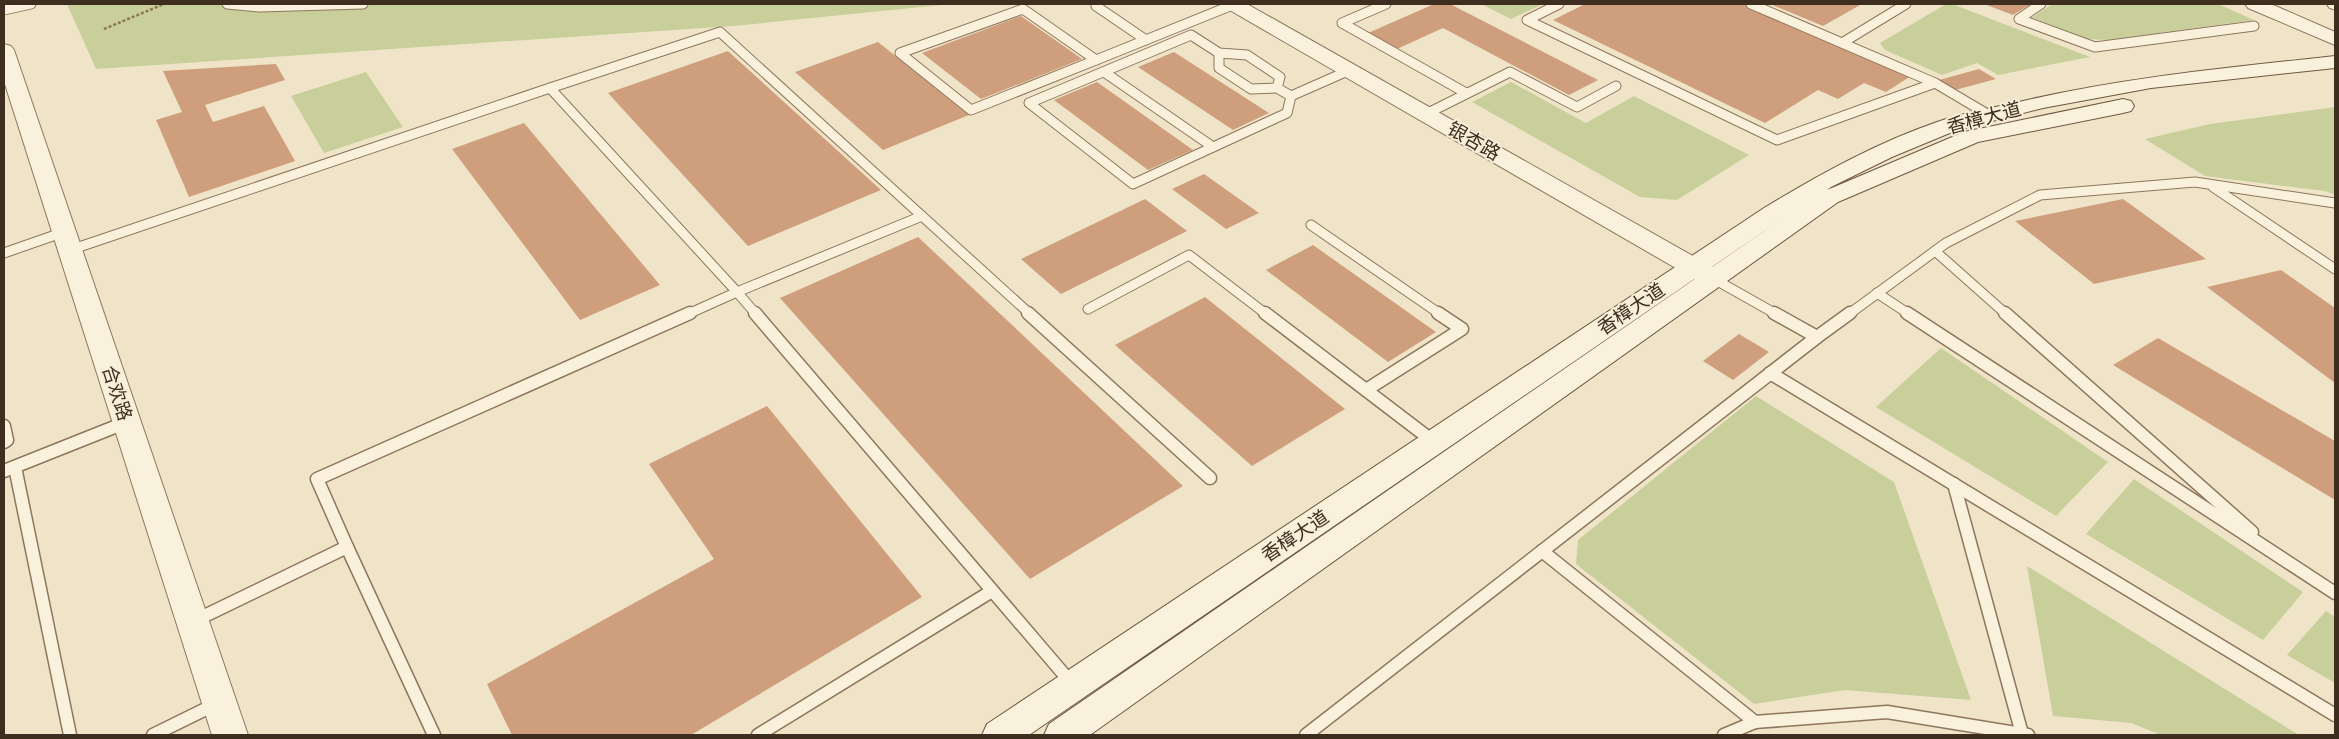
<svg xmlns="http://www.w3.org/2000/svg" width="2339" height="739" font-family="'Zilla Slab','Noto Sans SC',serif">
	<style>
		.green { fill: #c9cf9b }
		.building { fill: #cf9f7d }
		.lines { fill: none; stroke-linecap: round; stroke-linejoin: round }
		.service-far1-casing { stroke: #8d765c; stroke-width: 11 }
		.service-casing { stroke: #8d765c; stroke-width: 15 }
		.tertiary-casing { stroke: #8d765c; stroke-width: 2 }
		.secondary-casing { stroke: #6f573f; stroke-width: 2 }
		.path { stroke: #8d765c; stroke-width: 2.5; stroke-dasharray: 3 2; stroke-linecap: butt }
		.service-far1 { stroke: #faf1dc; stroke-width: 9 }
		.service { stroke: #faf1dc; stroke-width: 12 }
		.tertiary { fill: #faf1dc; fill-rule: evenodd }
		.secondary { fill: #faf1dc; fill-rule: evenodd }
		.labels { text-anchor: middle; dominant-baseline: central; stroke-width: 4; stroke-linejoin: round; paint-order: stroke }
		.street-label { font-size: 19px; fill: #3d2e20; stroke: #f7eed8 }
	</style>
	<rect width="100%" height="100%" fill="#f0e4c8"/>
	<!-- green -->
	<g class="green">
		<polygon points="67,4 952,4 733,26 96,69"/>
		<polygon points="1481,4 1543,4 1511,19"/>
		<polygon points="1946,4 1952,4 2090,57 1998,75 1977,63 1942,75 1885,50 1880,43"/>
		<polygon points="2052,4 2218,4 2254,20 2107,40 2087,39 2032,18"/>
		<polygon points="366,72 403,127 324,153 291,96"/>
		<polygon points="1511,82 1586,123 1634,96 1749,155 1677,200 1640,197 1472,102"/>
		<polygon points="2335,107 2335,195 2325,191 2205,176 2145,139 2210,124"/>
		<polygon points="1941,348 2108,462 2056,516 1876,407"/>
		<polygon points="1756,396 1894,482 1971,700 1845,690 1754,704 1576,564 1578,540"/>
		<polygon points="2134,479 2303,592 2263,640 2086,534"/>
		<polygon points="2027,566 2299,735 2161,735 2131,723 2053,716"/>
		<polygon points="2326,611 2335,617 2335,683 2287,655"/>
	</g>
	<!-- building -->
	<g class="building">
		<polygon points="1434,4 1450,4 1598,80 1569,95 1443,28 1397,49 1368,33"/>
		<polygon points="1585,4 1744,4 1911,76 1886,92 1864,83 1838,99 1818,90 1765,123 1553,20"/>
		<polygon points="1770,4 1862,4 1823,26"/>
		<polygon points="1984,4 2031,4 2013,15"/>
		<polygon points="1021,16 1082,59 981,99 922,53"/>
		<polygon points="878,42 969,115 883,150 795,72"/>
		<polygon points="728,51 881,190 748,246 608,93"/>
		<polygon points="1174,52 1269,113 1233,130 1138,67"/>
		<polygon points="276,64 285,80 205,105 213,122 264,106 295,161 189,197 156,120 182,112 163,71"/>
		<polygon points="1979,69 1996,79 1955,90 1939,80"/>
		<polygon points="1097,82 1193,150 1148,170 1054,100"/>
		<polygon points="524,123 660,285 580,320 452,149"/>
		<polygon points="1204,174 1259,213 1226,229 1172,189"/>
		<polygon points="1145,199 1187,231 1061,294 1021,259"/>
		<polygon points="2123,199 2206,259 2094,284 2015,221"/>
		<polygon points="918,237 1010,323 1183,486 1030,579 780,298"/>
		<polygon points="1313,245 1436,332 1388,362 1266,270"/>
		<polygon points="2281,270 2335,308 2335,383 2207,287"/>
		<polygon points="1205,297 1345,409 1252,466 1115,345"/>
		<polygon points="1739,334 1769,352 1733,380 1703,361"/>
		<polygon points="2158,338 2335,441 2335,500 2113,365"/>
		<polygon points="767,406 922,597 691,735 512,735 487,684 714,559 649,464"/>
	</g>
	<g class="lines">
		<defs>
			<g id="service-far1">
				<polyline points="227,4 259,7 363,4"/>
				<polyline points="1386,4 1342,23 1466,93"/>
				<polyline points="1559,4 1527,20 1777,140 1935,83"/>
				<polyline points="1751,4 1935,83 1989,115"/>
				<polyline points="2041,4 2019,19 2095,47 2254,26"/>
				<polyline points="2332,4 2335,5"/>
				<polyline points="1096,6 1146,40"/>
				<polygon points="1023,9 1096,60 971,110 900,53"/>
				<polyline points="4,10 31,4"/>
				<polygon points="720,32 922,216 737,292 550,88"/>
				<polygon points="1191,35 1219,53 1247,55 1280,77 1277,88 1291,96 1287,113 1133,184 1029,103"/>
				<polyline points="1842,43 1906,4"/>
				<polyline points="1219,53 1219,68 1251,89 1277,88"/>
				<polyline points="1096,60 1235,4"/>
				<polyline points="1104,72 1213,147"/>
				<polyline points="1291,96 1350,70"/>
				<polyline points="1426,114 1510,72 1577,107 1616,86"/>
				<polyline points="2213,187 2335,269"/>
				<polyline points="922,216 1030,314"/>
				<polyline points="1311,225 1440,314"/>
				<polyline points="70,250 550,88"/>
				<polyline points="1935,251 2006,314"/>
				<polyline points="4,253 64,232"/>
				<polyline points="1714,279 1776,314"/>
				<polyline points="1877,293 1909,314"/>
				<polyline points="1088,309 1189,255 1266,314"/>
				<polyline points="688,314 737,292 756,314"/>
				<polyline points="1849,314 1946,243 2040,195 2195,182 2335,203"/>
			</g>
			<g id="service">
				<polyline points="755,313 1073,685"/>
				<polyline points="1028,313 1210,478"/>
				<polyline points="1265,313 1434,442"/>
				<polyline points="1907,313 2335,593"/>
				<polyline points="2005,313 2252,532"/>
				<polyline points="1817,337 1850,313"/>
				<polyline points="1770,373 2335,715"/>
				<polyline points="1366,390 1462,329 1438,313"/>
				<polyline points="4,426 7,440 4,442"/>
				<polyline points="15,467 70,735"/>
				<polyline points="4,471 127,422"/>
				<polyline points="1954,484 2022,734"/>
				<polyline points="347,547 434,735"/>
				<polyline points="1542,551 1755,722"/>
				<polyline points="194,621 347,547 317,479 690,313"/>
				<polyline points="153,735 218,703"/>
				<polyline points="758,735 992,591"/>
				<polyline points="1306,735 1817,337 1774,313"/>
				<polyline points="1724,735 1755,722 1887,712 2028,735"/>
			</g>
			<g id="tertiary">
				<polygon points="1223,4 1247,4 1723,273 1727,279 1723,285 1714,287 1705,285 1226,8"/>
				<polygon points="2245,4 2271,4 2335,32 2335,45 2248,8"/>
				<polygon points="4,44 11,46 14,50 248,735 212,735 4,81"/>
			</g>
			<path id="secondary" d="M2335 56V68L2151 88 2043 108 1957 130 1892 157 1831 187 1827 190 1964 132 2123 99 2131 101 2134 106 2131 111 2123 113 1978 142 1838 202 1090 735H1044L1049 724 1805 203 1029 735H982L987 724 1764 208C1820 174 1878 142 1940 121 1962 113 1987 109 2010 104 2117 78 2226 68 2335 56Z"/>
		</defs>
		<!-- service-far1 casing -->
		<use href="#service-far1" class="service-far1-casing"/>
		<!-- service casing -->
		<use href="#service" class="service-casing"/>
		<!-- tertiary casing -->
		<use href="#tertiary" class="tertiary-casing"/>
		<!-- secondary casing -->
		<use href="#secondary" class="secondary-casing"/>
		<!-- path -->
		<polyline class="path" points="104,29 164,4"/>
		<!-- service-far1 -->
		<use href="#service-far1" class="service-far1"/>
		<!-- service -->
		<use href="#service" class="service"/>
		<!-- tertiary -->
		<use href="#tertiary" class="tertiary"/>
		<!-- secondary -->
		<use href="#secondary" class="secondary"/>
	</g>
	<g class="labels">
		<!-- street labels -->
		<g class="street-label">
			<text transform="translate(1984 118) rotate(-15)">香樟大道</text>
			<text transform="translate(1474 141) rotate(30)">银杏路</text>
			<text transform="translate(1631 309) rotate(-34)">香樟大道</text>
			<text transform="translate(117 393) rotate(72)">合欢路</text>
			<text transform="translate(1295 536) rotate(-34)">香樟大道</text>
		</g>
	</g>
	<!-- border -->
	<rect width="2339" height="739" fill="none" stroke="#3d2e20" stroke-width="10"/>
</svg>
